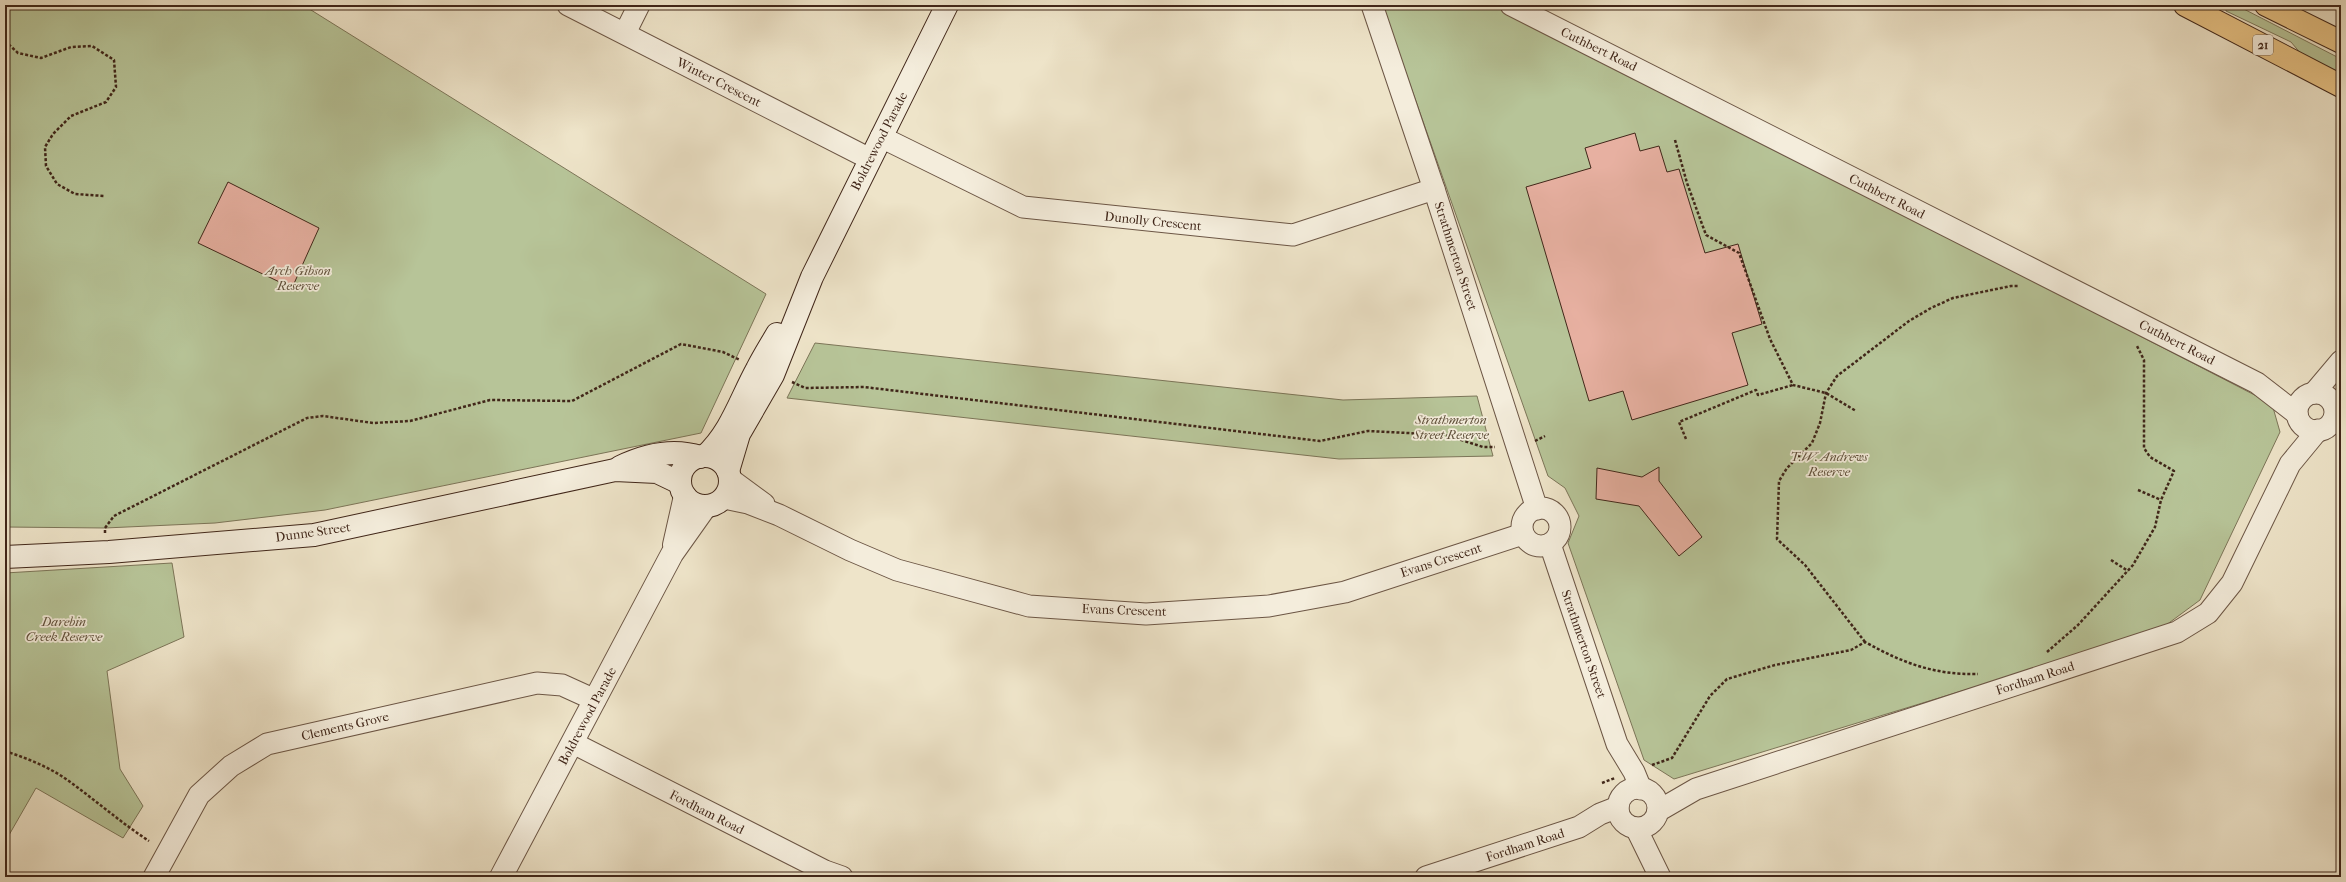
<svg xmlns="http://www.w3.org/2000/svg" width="2346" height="882" font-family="'IM FELL French Canon',serif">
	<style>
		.green { fill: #b7c498; stroke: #7c7558 }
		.building { fill: #e7b0a1; stroke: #402619 }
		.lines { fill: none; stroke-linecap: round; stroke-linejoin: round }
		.minor-casing { stroke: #6c5645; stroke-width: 23 }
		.tertiary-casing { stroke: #6c5645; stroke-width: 24 }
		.secondary-casing { stroke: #402619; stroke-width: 24 }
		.primary-casing { stroke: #402619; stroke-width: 24 }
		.path { stroke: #402619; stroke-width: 2.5; stroke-dasharray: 3 2; stroke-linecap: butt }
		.minor { stroke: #f4eddc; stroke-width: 21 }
		.tertiary { stroke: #f4eddc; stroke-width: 22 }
		.secondary { stroke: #f4eddc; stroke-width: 22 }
		.primary { stroke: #e7c284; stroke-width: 22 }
		.labels { text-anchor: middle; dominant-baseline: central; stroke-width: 3.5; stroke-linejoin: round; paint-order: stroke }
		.shield { fill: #f4eddc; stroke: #766254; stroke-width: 1 }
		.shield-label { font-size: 12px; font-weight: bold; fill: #402619 }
		.street-label { font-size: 13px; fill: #402619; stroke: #f4eddc }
		.park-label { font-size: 13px; font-style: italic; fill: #5e4e39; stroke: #f4eddc }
	</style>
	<rect width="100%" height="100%" fill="#eee4c9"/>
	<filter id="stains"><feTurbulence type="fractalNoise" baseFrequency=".005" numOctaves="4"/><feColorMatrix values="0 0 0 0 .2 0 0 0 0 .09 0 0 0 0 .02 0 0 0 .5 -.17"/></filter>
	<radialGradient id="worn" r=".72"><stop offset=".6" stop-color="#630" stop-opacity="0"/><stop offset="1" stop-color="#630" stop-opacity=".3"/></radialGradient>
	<!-- green -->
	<g class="green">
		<polygon points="5,5 303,5 766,294 701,433 325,510 215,523 105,528 5,527"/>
		<polygon points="1382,5 1499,5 2272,404 2280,432 2200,600 2158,631 1674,779 1644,760 1568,543 1579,516 1565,488 1548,476"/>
		<polygon points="2225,5 2236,5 2341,59 2341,75 2302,55 2291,42 2226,11"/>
		<polygon points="815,343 1343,400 1477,396 1493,456 1339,459 787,398"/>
		<polygon points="172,563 184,637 107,671 120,769 143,806 123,838 36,788 5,842 5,573"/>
	</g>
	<!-- building -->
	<g class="building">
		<polygon points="1635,133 1640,151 1659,146 1667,172 1679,169 1705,253 1738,244 1762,324 1732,333 1748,385 1632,420 1623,391 1589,401 1526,187 1591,168 1585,148"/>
		<polygon points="228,182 319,228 292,288 198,243"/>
		<polygon points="1659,467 1659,481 1702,537 1679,556 1639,506 1596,499 1597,468 1642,477"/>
	</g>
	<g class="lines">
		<defs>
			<g id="minor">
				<polyline points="568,5 870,159"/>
				<polyline points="1372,5 1434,189 1537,509"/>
				<polyline points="1511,5 2257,383 2297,414"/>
				<polyline points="625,33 639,5"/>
				<polyline points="881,137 1023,207 1293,235 1434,189"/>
				<polyline points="2314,393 2341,361"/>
				<circle cx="2316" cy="412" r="19"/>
				<polyline points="730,479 764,504"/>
				<polyline points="724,498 748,503 779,515 850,550 897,570 1029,606 1146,614 1269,606 1345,592 1523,534"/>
				<circle cx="1541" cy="527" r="19"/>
				<polyline points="1550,544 1617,744 1634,772 1641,789"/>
				<polyline points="573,743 825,871 842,877"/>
				<circle cx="1638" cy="808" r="20"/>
				<polyline points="1658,811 1696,789 2177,632 2208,613 2232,583 2290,464 2318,430"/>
				<polyline points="1636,828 1660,877"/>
				<polyline points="154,877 199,795 231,766 267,744 537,683 562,685 595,700"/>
				<polyline points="1426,877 1579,827 1600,814 1618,807"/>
			</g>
			<g id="tertiary">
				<polyline points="674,545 685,496"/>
				<polyline points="501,877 672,554 706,506"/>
			</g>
			<g id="secondary">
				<circle cx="705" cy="481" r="25"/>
				<path d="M705 456C731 432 740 400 757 369 763 357 770 346 777 334"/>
				<path d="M620 467C645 455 672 448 700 457"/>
				<polyline points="728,471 739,434 773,375 812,277 947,5"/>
				<polyline points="5,557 109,552 314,535 615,470 657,472 680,483"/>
			</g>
			<g id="primary">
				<polyline points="2185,5 2341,86"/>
				<polyline points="2266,5 2341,42"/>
			</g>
		</defs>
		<!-- minor casing -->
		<use href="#minor" class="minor-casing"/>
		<!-- tertiary casing -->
		<use href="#tertiary" class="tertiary-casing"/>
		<!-- secondary casing -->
		<use href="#secondary" class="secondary-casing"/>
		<!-- primary casing -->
		<use href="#primary" class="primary-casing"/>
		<!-- path -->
		<g class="path">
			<polyline points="5,41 18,53 41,58 71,47 92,46 114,60 116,87 106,102 71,116 53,134 45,147 46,166 57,184 75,194 104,196"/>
			<polyline points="1675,140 1687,183 1706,235 1739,253 1770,339 1793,385 1826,393 1856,411"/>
			<polyline points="792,382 805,388 864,387 1320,441 1368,431 1446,435 1483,447 1495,447"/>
			<polyline points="1686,439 1679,422 1756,390 1758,395 1793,385"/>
			<polyline points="1535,441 1545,436"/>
			<polyline points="2138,490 2161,500"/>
			<polyline points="105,533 105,528 114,516 307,418 323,416 373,423 410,421 490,400 572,401 681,344 723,352 740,360"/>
			<polyline points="2111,560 2128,571"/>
			<polyline points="1865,642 1805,565 1777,539 1779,481 1787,468 1812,443 1820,423 1826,393 1837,376 1909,321 1931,308 1953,298 2011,286 2019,286"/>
			<polyline points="2047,652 2078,625 2133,565 2155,527 2161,500 2174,471 2150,457 2144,448 2144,360 2137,346"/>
			<path d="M5 751C26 758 47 766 66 779 94 799 120 822 149 841"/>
			<path d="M1652 765 1672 758 1710 696 1727 679 1775 665 1851 650 1865 642C1903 663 1934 675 1978 674"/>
			<polyline points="1602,783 1615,778"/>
		</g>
		<!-- minor -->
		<use href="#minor" class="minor"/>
		<!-- tertiary -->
		<use href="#tertiary" class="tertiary"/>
		<!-- secondary -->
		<use href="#secondary" class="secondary"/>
		<!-- primary -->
		<use href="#primary" class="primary"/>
	</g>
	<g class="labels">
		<!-- shield labels -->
		<rect class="shield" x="2253" y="35" width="20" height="20" rx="3"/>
		<g class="shield-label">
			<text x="2263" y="45">21</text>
		</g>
		<!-- street labels -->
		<g class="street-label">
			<text transform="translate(1599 49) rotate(26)">Cuthbert Road</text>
			<text transform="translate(719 82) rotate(27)">Winter Crescent</text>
			<text transform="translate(879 141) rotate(-63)">Boldrewood Parade</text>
			<text transform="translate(1887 196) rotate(27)">Cuthbert Road</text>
			<text transform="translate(1153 221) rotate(6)">Dunolly Crescent</text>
			<text transform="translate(1456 256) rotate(72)">Strathmerton Street</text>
			<text transform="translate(2177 342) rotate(27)">Cuthbert Road</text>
			<text transform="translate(313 532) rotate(-8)">Dunne Street</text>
			<text transform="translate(1441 560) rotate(-18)">Evans Crescent</text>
			<text transform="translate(1124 610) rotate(2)">Evans Crescent</text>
			<text transform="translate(1584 644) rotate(71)">Strathmerton Street</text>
			<text transform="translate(2035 678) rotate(-18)">Fordham Road</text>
			<text transform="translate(587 716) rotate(-62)">Boldrewood Parade</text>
			<text transform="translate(345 726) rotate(-13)">Clements Grove</text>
			<text transform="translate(707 812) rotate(27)">Fordham Road</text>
			<text transform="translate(1525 845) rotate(-18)">Fordham Road</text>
		</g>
		<!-- park labels -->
		<g class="park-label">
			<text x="298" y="270">Arch Gibson<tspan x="298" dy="15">Reserve</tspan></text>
			<text x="1451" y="419">Strathmerton<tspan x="1451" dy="15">Street Reserve</tspan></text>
			<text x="1829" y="456">T.W. Andrews<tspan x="1829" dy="15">Reserve</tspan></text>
			<text x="64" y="621">Darebin<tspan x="64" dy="15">Creek Reserve</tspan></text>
		</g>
	</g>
	<!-- margin -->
	<rect width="2346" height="882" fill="none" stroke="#eee4c9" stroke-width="20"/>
	<rect x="6" y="6" width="2334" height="870" fill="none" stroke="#402619" stroke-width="2"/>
	<rect x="10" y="10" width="2326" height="862" fill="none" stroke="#402619"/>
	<rect width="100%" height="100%" filter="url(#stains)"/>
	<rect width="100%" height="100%" fill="url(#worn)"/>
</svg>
